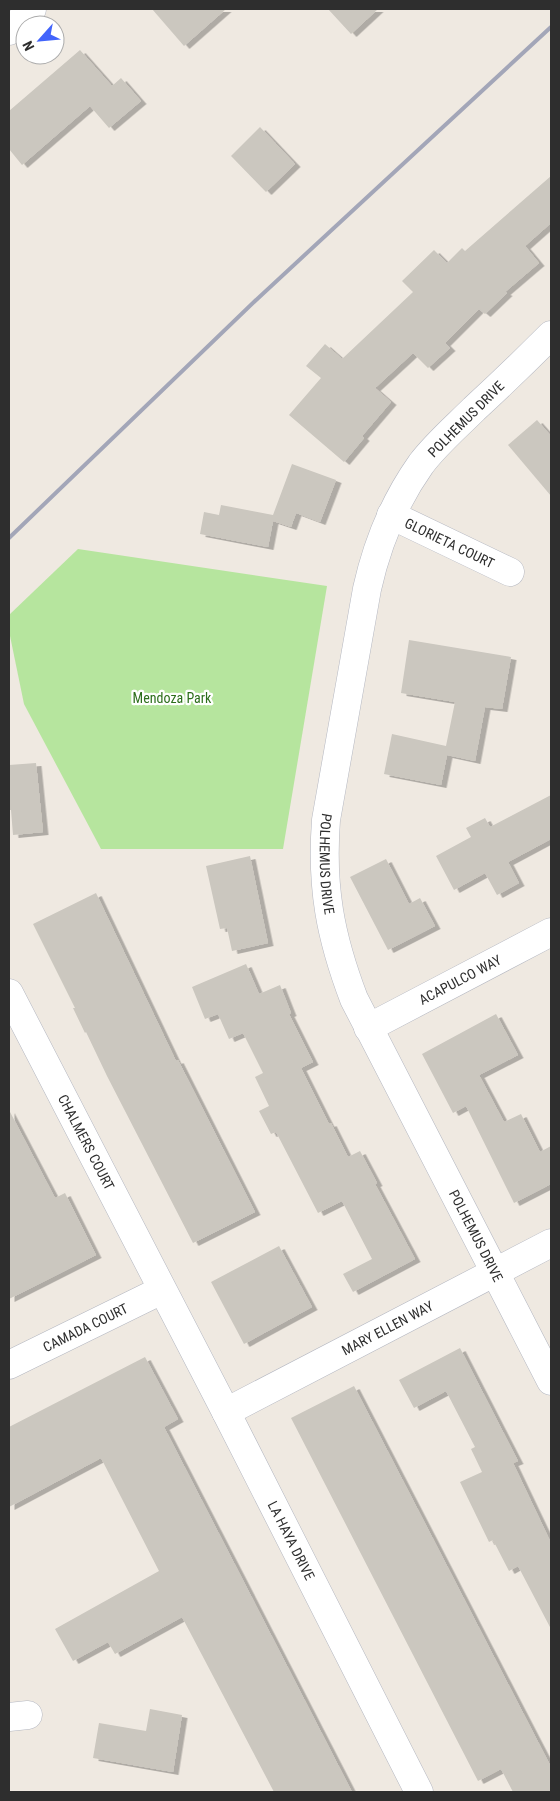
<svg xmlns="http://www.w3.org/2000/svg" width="560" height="1801" font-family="'Roboto Condensed',sans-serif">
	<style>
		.green { fill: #b6e59e }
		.building { fill: #cbc7bf; filter: url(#shadow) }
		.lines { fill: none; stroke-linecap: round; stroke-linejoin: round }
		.minor-casing { stroke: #b4b7c1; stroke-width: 29 }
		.minor { stroke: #fff; stroke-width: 28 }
		.rail { stroke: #a3a6b8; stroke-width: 4 }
		.labels { text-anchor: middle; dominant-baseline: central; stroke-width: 4.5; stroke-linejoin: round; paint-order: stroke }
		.street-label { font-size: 14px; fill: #2e2e2e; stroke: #fff }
		.park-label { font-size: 14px; fill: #2c6e1b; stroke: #fff }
	</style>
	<defs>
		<filter id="shadow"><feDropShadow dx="5.5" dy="3" stdDeviation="0" flood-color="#0004"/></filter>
	</defs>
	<rect width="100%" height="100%" fill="#efe9e1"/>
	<!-- green -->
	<polygon class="green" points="78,549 327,586 283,849 101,849 24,704 9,631 9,615"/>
	<!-- building -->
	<g class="building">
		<polygon points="152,9 226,9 184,46"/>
		<polygon points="328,9 378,9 351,34"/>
		<polygon points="80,50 112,86 121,78 141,101 109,128 90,106 22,165 9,149 9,111"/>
		<polygon points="260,127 295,164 266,192 231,156"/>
		<polygon points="551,176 551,223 525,246 539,263 505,292 507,293 485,314 479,309 445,343 450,348 428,368 413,353 375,388 391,402 362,436 364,438 344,462 289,415 321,378 306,366 325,344 342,359 413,292 402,281 434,250 447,263 462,248 465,251"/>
		<polygon points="537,420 551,436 551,496 508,445"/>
		<polygon points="292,464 336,480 320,522 296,513 291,527 273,521 268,547 200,534 204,512 219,515 221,505 273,515"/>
		<polygon points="409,640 511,657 502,709 485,707 475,761 447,755 441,785 384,774 392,734 446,746 455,702 401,693"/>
		<polygon points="36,763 43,832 13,835 11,810 9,810 9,765"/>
		<polygon points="551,795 551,839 508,862 519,883 497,895 485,873 454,890 436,856 471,837 466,828 485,818 490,827"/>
		<polygon points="250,856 268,943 232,951 227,928 220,929 206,866"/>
		<polygon points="386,859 409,904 420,898 435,926 388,950 350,877"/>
		<polygon points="96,893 176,1061 178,1060 255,1212 193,1243 107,1076 86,1032 85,1033 73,1008 75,1008 33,924"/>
		<polygon points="246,964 259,994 280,985 291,1013 289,1014 313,1062 301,1068 329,1124 331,1123 348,1157 360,1151 377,1183 375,1184 415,1259 353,1292 343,1274 372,1259 342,1201 318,1213 276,1132 271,1134 259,1111 269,1106 255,1077 263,1073 243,1033 229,1039 218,1014 205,1019 192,987"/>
		<polygon points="496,1014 518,1055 479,1075 504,1122 521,1114 540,1152 551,1146 551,1184 514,1203 466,1106 453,1113 422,1054"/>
		<polygon points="9,1110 55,1198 65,1193 96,1255 9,1299"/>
		<polygon points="279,1246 312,1307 244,1344 211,1282"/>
		<polygon points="460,1348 518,1461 513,1463 551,1543 551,1629 518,1566 509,1571 493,1540 489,1542 460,1482 482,1472 471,1449 475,1447 446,1391 414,1408 399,1380"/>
		<polygon points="145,1357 178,1419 164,1427 352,1792 274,1792 182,1617 115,1654 108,1642 73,1661 55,1629 159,1571 101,1458 9,1507 9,1427"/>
		<polygon points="354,1386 551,1767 551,1792 513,1792 501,1769 478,1781 291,1418"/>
		<polygon points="150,1709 182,1715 173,1772 93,1758 99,1723 146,1731"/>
	</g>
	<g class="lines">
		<defs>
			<g id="minor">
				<polyline points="9,31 32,9"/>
				<path id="s1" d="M551 335C526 360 500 385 474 409 456 427 436 444 421 464 394 502 377 544 367 589L326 820C321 887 330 936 354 999L551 1381"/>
				<path id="s2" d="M391 515 510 572"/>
				<path id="s3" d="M9 993 226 1412 419 1792"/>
				<path id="s4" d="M368 1028 551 932"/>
				<path id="s5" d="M9 1365 162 1290"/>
				<path id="s6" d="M226 1412 551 1243"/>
				<polyline points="9,1717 28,1715"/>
			</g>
		</defs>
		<!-- minor casing -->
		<use href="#minor" class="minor-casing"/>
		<!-- minor -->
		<use href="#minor" class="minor"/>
		<!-- rail -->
		<polyline class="rail" points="9,538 255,301 551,27"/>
	</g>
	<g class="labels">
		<!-- street labels -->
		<g class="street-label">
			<text transform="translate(466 419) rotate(-45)">POLHEMUS DRIVE</text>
			<text stroke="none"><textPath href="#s2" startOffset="65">GLORIETA COURT</textPath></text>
			<text stroke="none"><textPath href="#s1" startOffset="599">POLHEMUS DRIVE</textPath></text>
			<text stroke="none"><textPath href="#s4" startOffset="104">ACAPULCO WAY</textPath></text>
			<text stroke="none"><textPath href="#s3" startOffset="168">CHALMERS COURT</textPath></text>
			<text stroke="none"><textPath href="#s1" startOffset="1004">POLHEMUS DRIVE</textPath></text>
			<text stroke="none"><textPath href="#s5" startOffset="85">CAMADA COURT</textPath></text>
			<text stroke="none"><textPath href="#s6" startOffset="182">MARY ELLEN WAY</textPath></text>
			<text stroke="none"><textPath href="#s3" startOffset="616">LA HAYA DRIVE</textPath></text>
		</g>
		<!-- park labels -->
		<g class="park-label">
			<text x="172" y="698">Mendoza Park</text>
		</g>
	</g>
	<!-- border -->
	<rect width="560" height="1801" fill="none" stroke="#2e2e2e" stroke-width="20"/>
	<!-- north arrow -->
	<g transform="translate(40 40) rotate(243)"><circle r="24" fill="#ffffff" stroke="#ababab"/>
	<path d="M0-4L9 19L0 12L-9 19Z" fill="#4264fb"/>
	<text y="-8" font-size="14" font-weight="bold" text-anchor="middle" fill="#2e2e2e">N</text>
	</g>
</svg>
